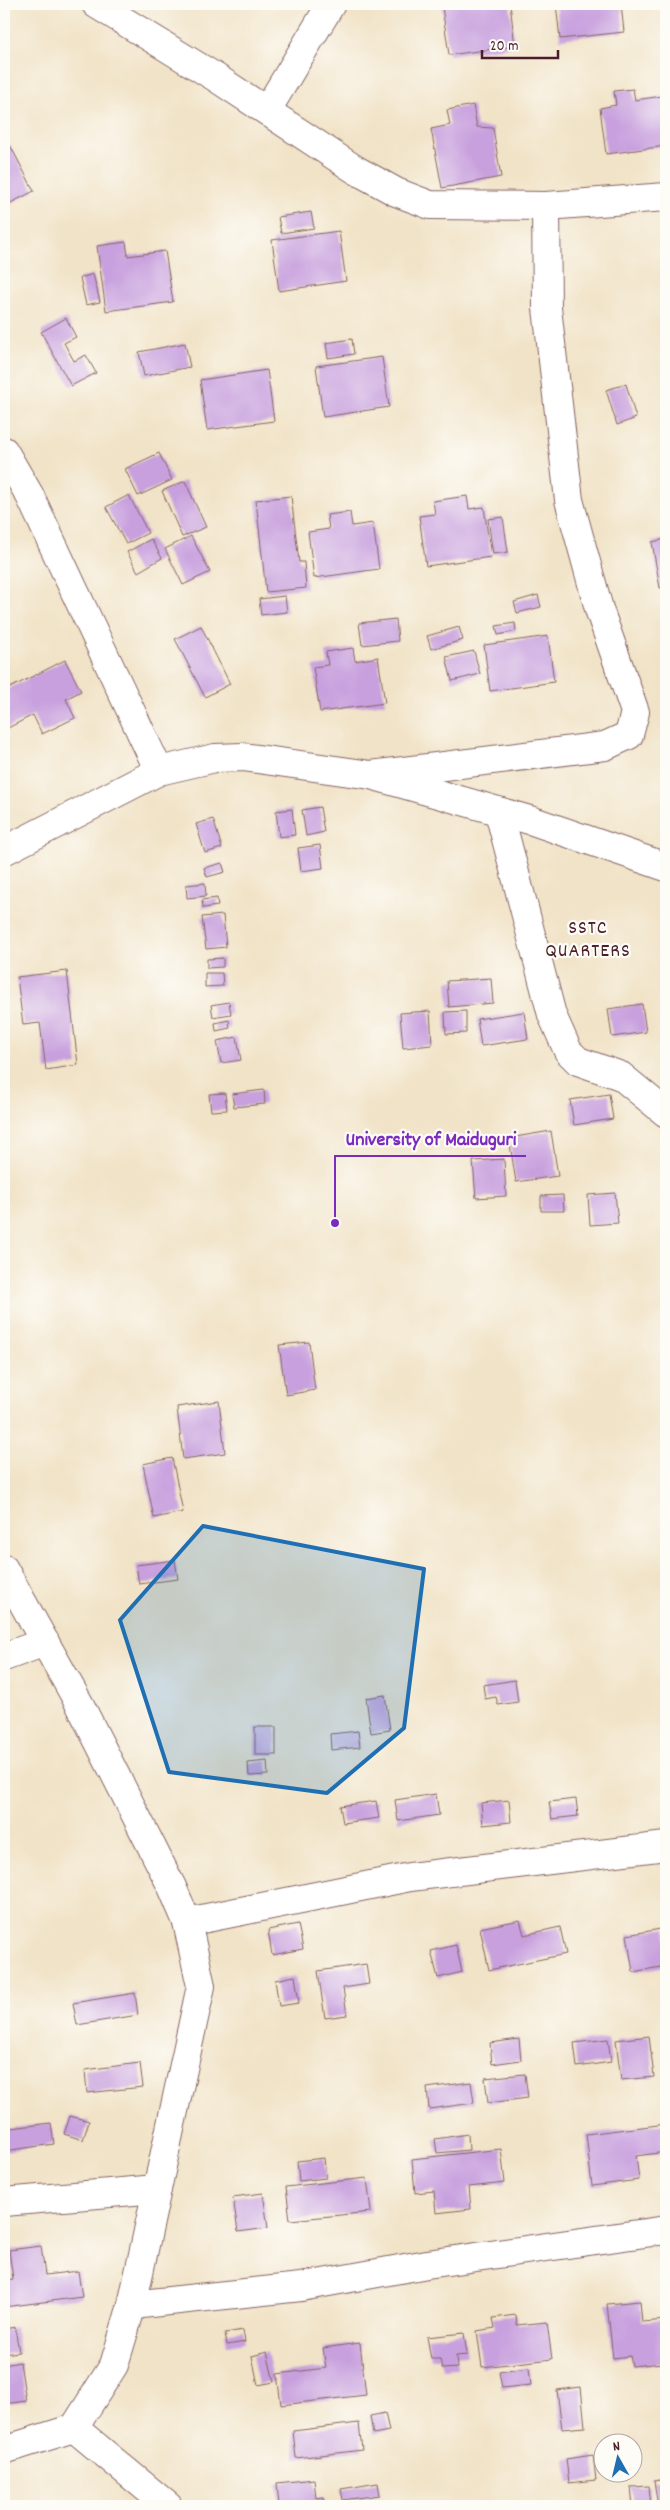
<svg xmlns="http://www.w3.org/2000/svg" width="670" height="2510" font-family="Dekko,sans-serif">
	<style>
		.building { fill: #c8a0de }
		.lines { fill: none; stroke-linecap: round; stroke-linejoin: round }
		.street-casing { stroke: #846462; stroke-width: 30 }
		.street { stroke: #fff; stroke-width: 28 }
		.marked { fill: #1f6fb2; fill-opacity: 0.2; stroke: #1f6fb2; stroke-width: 4; stroke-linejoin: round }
		.labels { text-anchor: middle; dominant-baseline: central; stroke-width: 4.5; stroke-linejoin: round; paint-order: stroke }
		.neighbourhood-label { font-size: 20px; letter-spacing: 1px; fill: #4a1f2b; stroke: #fdfcf7 }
		.leader { fill: none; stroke: #7b2cbf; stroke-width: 2 }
		.callout-dot { fill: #7b2cbf; stroke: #fdfcf7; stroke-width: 2 }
		.callout-label { font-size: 20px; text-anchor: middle; font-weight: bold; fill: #7b2cbf; stroke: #fdfcf7; stroke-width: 4.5; stroke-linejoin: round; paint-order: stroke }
	</style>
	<rect width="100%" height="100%" fill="#fdfcf7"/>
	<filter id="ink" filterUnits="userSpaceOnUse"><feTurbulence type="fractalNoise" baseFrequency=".02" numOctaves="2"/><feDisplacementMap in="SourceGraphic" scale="10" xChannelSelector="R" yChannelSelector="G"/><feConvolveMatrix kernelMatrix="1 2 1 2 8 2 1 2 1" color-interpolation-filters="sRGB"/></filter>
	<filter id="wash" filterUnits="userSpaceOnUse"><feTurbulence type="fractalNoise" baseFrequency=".0096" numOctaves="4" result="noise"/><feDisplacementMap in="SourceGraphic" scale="20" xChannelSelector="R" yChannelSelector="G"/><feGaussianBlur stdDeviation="1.12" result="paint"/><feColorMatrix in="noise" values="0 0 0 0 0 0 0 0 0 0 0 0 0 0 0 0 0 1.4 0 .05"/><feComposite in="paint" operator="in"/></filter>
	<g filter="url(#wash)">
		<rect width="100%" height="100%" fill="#f1e3c7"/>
		<g id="blocks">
			<!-- building -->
			<g class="building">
				<polygon points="510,4 515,46 449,55 442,7 461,4"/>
				<polygon points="556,4 621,4 624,32 560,39"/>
				<polygon points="633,89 635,100 663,96 666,121 666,146 606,154 600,108 616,105 614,91"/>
				<polygon points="473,105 477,127 493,128 501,177 442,188 431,129 450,125 447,110"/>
				<polygon points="10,145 34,191 7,205 4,199 4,149"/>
				<polygon points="311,212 314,228 281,233 278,217"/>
				<polygon points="339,231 346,281 279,291 272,240"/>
				<polygon points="126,242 128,256 165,251 173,302 106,311 97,246"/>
				<polygon points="93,274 100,302 86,305 80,278"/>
				<polygon points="66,318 76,337 64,343 74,361 86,355 96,373 71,386 41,332"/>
				<polygon points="352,339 354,354 328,358 326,343"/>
				<polygon points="185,343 190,367 144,376 139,352"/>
				<polygon points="382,357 389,407 323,417 316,366"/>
				<polygon points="267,370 274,421 207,430 200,380"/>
				<polygon points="626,384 636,418 617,425 606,390"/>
				<polygon points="666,406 666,425 665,425 662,407"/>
				<polygon points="159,453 172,480 138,496 125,469"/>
				<polygon points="185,481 206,527 182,537 162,491"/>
				<polygon points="129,495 148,533 126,544 106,507"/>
				<polygon points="291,496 299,562 304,562 306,588 266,592 256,500"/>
				<polygon points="467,496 469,509 484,507 491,557 426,566 419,516 435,514 433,501"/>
				<polygon points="350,512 352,526 373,523 379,569 314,578 308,532 329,529 327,515"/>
				<polygon points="503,517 508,552 493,554 488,519"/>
				<polygon points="191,536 210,572 183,585 165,549"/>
				<polygon points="151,539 162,558 138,572 127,552"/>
				<polygon points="666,539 666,587 660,588 652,542"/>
				<polygon points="538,595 541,607 517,613 514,602"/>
				<polygon points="285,596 287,612 261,615 259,599"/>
				<polygon points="396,619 398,641 362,645 359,623"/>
				<polygon points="515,623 516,631 498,635 496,626"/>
				<polygon points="201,626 230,684 205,697 175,639"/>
				<polygon points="459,627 463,640 431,649 427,636"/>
				<polygon points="548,636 554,682 490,691 484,645"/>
				<polygon points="353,648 355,661 378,657 385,703 320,712 313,667 328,665 326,652"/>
				<polygon points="474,651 480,674 452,681 446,657"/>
				<polygon points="65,660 81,691 66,699 75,718 42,734 33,715 4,730 4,691"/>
				<polygon points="320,807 324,832 306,836 302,810"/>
				<polygon points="292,809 295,835 279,837 276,811"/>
				<polygon points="213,819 222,848 205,853 196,824"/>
				<polygon points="320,845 323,868 301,871 298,848"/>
				<polygon points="222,863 225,872 207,877 204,868"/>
				<polygon points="205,883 206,896 187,898 186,885"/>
				<polygon points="217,898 218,906 203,908 202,900"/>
				<polygon points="223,915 226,947 206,949 202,917"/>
				<polygon points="223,958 223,967 207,968 207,959"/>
				<polygon points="67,971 78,1065 46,1070 40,1023 23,1025 17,977"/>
				<polygon points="205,973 222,973 223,986 205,987"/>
				<polygon points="491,978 493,1003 449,1007 447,981"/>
				<polygon points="229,1002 231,1014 213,1017 211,1005"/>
				<polygon points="642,1004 646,1032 612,1037 608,1009"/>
				<polygon points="430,1011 432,1045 403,1048 400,1013"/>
				<polygon points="466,1011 466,1033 446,1034 445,1012"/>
				<polygon points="524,1012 528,1039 481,1046 477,1019"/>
				<polygon points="229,1020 230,1028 216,1031 215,1023"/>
				<polygon points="237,1037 241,1060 221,1063 217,1041"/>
				<polygon points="264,1090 265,1104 234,1107 232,1094"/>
				<polygon points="225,1093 227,1110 211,1111 209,1094"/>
				<polygon points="609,1094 613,1119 574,1125 570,1100"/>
				<polygon points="551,1131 558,1176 516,1182 509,1138"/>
				<polygon points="504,1159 506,1196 476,1198 473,1161"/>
				<polygon points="615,1193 618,1223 590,1225 588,1195"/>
				<polygon points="563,1195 564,1211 541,1211 541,1196"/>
				<polygon points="309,1342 315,1390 286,1395 279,1345"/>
				<polygon points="219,1401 225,1453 183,1459 177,1407"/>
				<polygon points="172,1458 183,1512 154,1518 143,1464"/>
				<polygon points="175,1560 178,1579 139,1584 136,1565"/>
				<polygon points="515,1680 518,1702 498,1705 496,1697 485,1699 483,1685"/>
				<polygon points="385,1695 390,1730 371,1733 366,1698"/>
				<rect x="255" y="1727" width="21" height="28"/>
				<polygon points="358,1731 360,1747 331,1750 330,1734"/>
				<polygon points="267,1761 268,1775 249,1776 248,1763"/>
				<polygon points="436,1794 439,1815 398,1821 395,1800"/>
				<polygon points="576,1799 578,1816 552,1819 549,1802"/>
				<polygon points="509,1800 511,1822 483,1825 481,1803"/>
				<polygon points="376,1801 379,1818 343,1823 340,1806"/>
				<polygon points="520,1920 524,1935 560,1927 566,1954 489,1970 480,1928"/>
				<polygon points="298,1924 303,1949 272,1955 268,1930"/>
				<polygon points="666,1928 666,1966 633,1972 627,1935"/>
				<polygon points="456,1945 462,1972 438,1978 431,1951"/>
				<polygon points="366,1964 369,1984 343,1988 347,2015 325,2018 318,1971"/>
				<polygon points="295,1976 299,2003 279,2006 275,1980"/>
				<polygon points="135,1993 138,2015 77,2025 73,2003"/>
				<polygon points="649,2036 654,2077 621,2080 616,2040"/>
				<polygon points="519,2039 521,2060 492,2064 490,2043"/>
				<polygon points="608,2039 611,2062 577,2067 574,2043"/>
				<polygon points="140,2063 143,2087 87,2093 85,2070"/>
				<polygon points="525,2074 528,2098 488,2103 485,2078"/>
				<polygon points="471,2082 474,2103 429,2109 427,2088"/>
				<polygon points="70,2116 89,2121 83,2140 64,2134"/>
				<polygon points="51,2123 54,2144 4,2151 4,2129"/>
				<polygon points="666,2124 666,2152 636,2156 639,2180 592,2186 586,2134"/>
				<polygon points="468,2134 469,2150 437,2153 435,2139"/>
				<polygon points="501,2149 505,2183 469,2187 471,2209 436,2213 434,2191 415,2193 412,2159"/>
				<polygon points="324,2158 326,2178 299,2181 297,2161"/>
				<polygon points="367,2178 371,2212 290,2220 286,2187"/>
				<polygon points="263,2193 268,2228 238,2232 233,2197"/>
				<polygon points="41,2246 45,2275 78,2271 82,2297 4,2307 4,2280 13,2279 9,2250"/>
				<polygon points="640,2301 642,2322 666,2320 664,2363 632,2366 630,2356 613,2358 607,2304"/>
				<polygon points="516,2315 517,2325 547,2322 552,2359 482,2367 477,2331 495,2328 493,2318"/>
				<polygon points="15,2327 19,2352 4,2354 4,2329"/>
				<polygon points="243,2330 245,2342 227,2345 225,2333"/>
				<polygon points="464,2333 467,2355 456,2356 457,2368 442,2369 440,2359 431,2359 427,2337"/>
				<polygon points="360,2343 366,2395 281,2405 277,2374 326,2368 323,2348"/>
				<polygon points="267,2352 274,2382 258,2385 252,2356"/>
				<polygon points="20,2362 26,2401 4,2404 4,2365"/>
				<polygon points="529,2368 531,2385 502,2388 499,2372"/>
				<polygon points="581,2387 585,2427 562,2429 557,2390"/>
				<polygon points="385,2413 389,2431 373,2434 370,2416"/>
				<polygon points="359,2423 362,2450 296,2458 293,2431"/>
				<polygon points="593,2455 596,2480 569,2483 566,2459"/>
				<polygon points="632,2464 635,2474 608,2476 608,2472 632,2472"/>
				<polygon points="314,2479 316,2498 324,2497 325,2506 279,2506 277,2483"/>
				<polygon points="666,2479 666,2506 658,2506 654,2481"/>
				<polygon points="378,2483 380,2495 343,2500 341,2489"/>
				<polygon points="649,2486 651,2506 633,2506 631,2487"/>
				<polygon points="386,2502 387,2506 365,2506 365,2505"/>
			</g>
		</g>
	</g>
	<g filter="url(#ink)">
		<use href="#blocks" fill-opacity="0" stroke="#846462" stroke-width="1"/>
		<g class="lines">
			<defs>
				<g id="street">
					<polyline points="96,4 215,77 356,170 396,192 430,205 546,206 666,197"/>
					<polyline points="267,110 331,4"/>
					<polyline points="4,451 30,496 159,771"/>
					<polyline points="371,775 605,746 629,735 635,712 599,609 569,500 547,308 546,206"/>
					<polyline points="499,812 552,1015 568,1051 578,1061 621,1076 666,1113"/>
					<polyline points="4,851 159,771 215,758 243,757 371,775 533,821 666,867"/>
					<polyline points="4,1569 80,1705 172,1887 187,1922 201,1986 132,2305 114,2365 74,2428 4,2450"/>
					<polyline points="4,1657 45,1642"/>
					<polyline points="187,1922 410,1877 666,1846"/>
					<polyline points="4,2202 157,2189"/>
					<polyline points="132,2305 301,2287 427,2264 666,2230"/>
					<polyline points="74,2428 168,2506"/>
				</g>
			</defs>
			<!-- street casing -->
			<use href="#street" class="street-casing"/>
			<!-- street -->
			<use href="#street" class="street"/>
		</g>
	</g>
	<!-- marked area -->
	<path class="marked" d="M203 1526 424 1569 404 1728 327 1793 169 1772 120 1620Z"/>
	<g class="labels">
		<!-- neighbourhood labels -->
		<g class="neighbourhood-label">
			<text x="588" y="929">SSTC<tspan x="588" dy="23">QUARTERS</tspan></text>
		</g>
	</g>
	<!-- callouts -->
	<path class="leader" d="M335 1223L335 1156H526"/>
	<circle class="callout-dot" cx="335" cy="1223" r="5"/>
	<g class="callout-label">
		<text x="431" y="1145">University of Maiduguri</text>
	</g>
	<!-- margin -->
	<rect width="670" height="2510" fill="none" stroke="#fdfcf7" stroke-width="20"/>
	<!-- north arrow -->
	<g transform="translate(618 2458) rotate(352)"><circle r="24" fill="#fdfcf7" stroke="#b5a4a5"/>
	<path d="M0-4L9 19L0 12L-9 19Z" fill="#1f6fb2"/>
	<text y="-8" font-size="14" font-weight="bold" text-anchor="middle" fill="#4a1f2b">N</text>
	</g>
	<!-- scale -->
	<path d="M482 50v8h76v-8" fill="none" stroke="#4a1f2b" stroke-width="2.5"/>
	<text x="490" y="50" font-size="15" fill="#4a1f2b" stroke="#fdfcf7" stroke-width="4" paint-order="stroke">20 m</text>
</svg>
